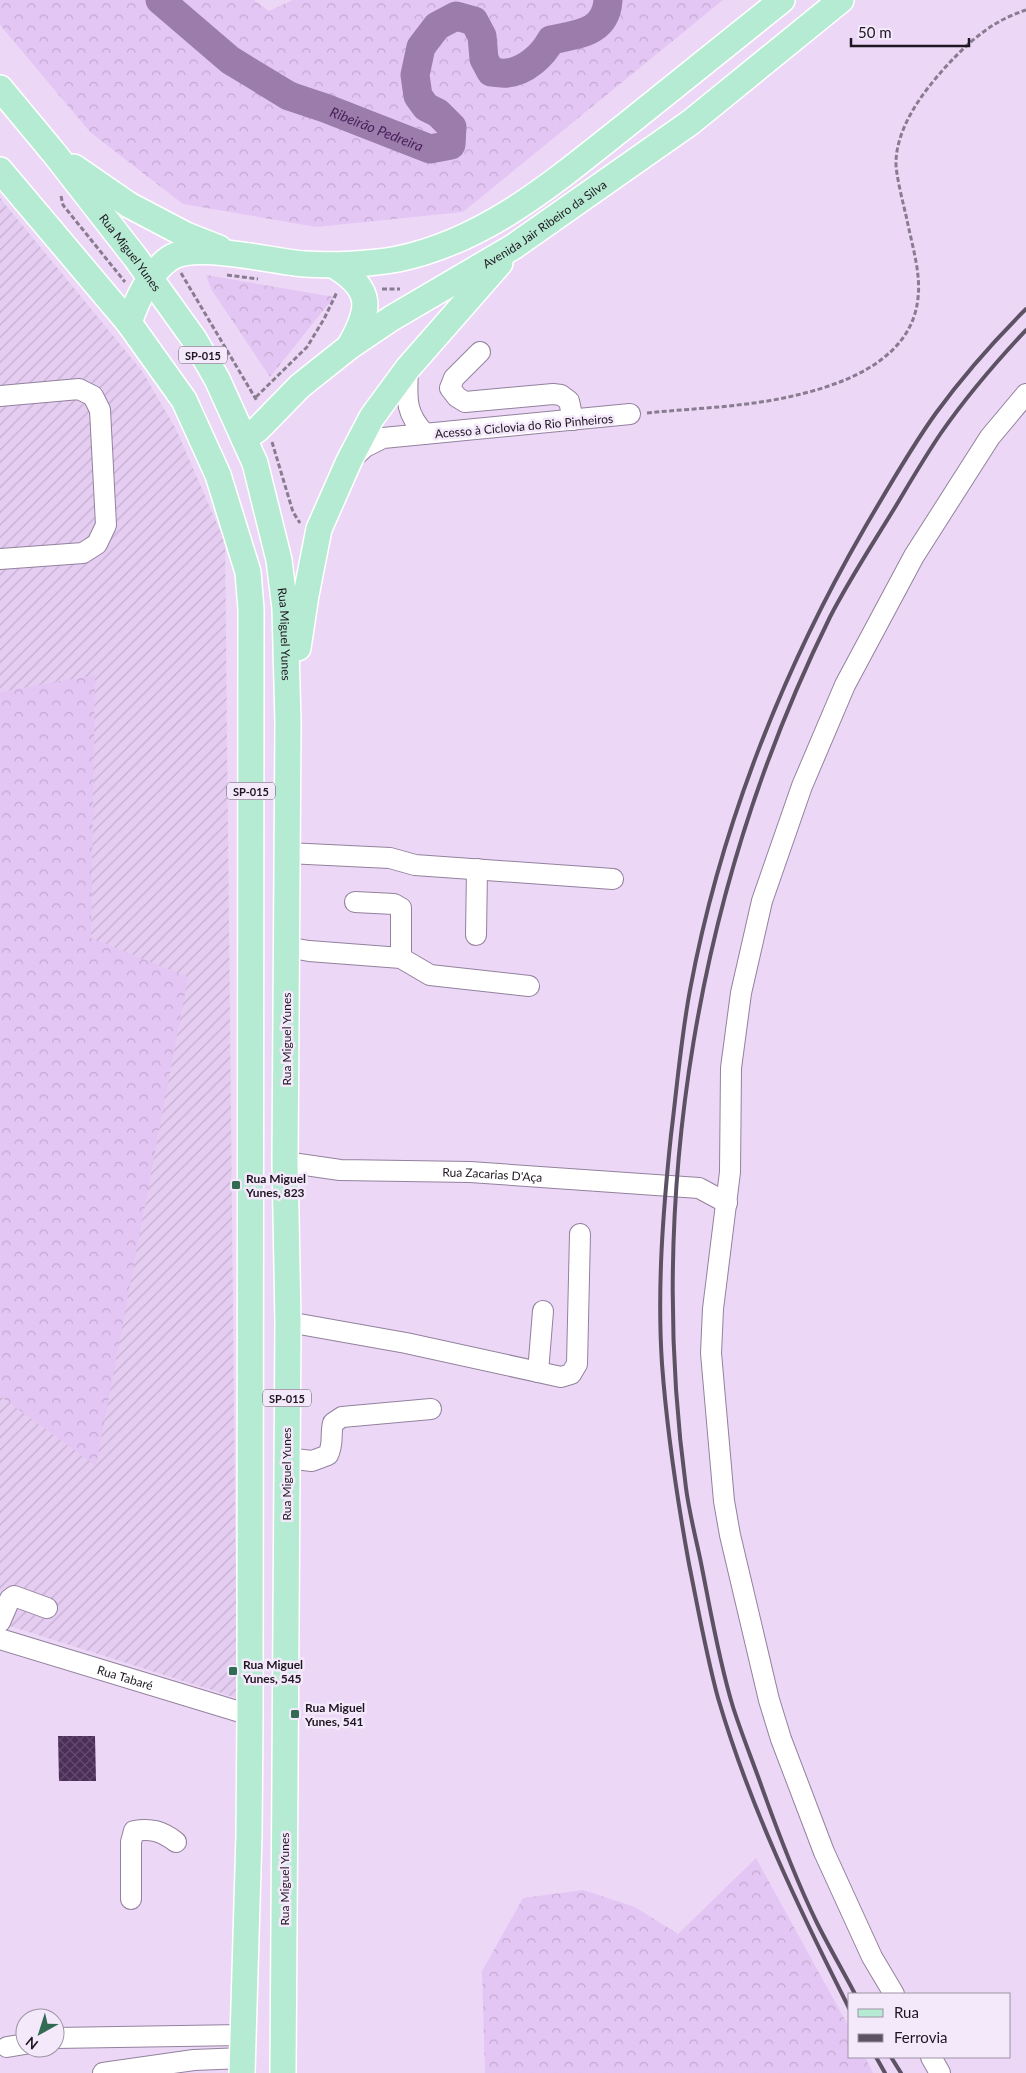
<svg xmlns="http://www.w3.org/2000/svg" width="1026" height="2073" font-family="Lato,sans-serif">
	<style>
		.industrial { fill: url(#industrial-furrows) }
		.forest { fill: url(#forest-crowns) }
		.lines { fill: none; stroke-linecap: round; stroke-linejoin: round }
		.river { stroke: #9b7cab; stroke-width: 29 }
		.building { fill: url(#building-cross-hatch) }
		.minor-casing { stroke: #93819d; stroke-width: 22 }
		.major-casing { stroke: #fff; stroke-width: 28 }
		.path { stroke: #8a7c90; stroke-width: 3; stroke-dasharray: 5 2.5; stroke-linecap: butt }
		.minor { stroke: #fff; stroke-width: 20 }
		.major { stroke: #b6ebd3; stroke-width: 25 }
		.rail { stroke: #5d5263; stroke-width: 4 }
		.poi-dot { fill: #326b53; stroke: #f4e8fb; stroke-width: 2 }
		.labels { text-anchor: middle; dominant-baseline: central; stroke-width: 5; stroke-linejoin: round; paint-order: stroke }
		.shield { fill: #f4e8fb; stroke: #5e5662; stroke-width: 1 }
		.shield-label { font-size: 11px; font-weight: bold; fill: #1e1721 }
		.street-label { font-size: 12px; fill: #1e1721; stroke: #f4e8fb }
		.poi-label { font-size: 12px; font-weight: bold; fill: #1e1721; stroke: #f4e8fb; text-anchor: start }
		.water-label { font-size: 14px; font-style: italic; fill: #49205b; stroke: #f4e8fb }
	</style>
	<defs>
		<pattern id="industrial-furrows" width="10" height="10" patternUnits="userSpaceOnUse" patternTransform="scale(1.25)"><rect width="10" height="10" fill="#e5cdf2"/><path d="M-1 1l2-2M0 10L10 0M9 11l2-2" fill="none" stroke="#c4afcf"/></pattern>
		<pattern id="forest-crowns" width="20" height="18" patternUnits="userSpaceOnUse" patternTransform="scale(1.25)"><rect width="20" height="18" fill="#e4c6f4"/><path d="M2 6a3 3 0 1 1 6 0M12 15a3 3 0 1 1 6 0" fill="none" stroke="#c3a9d1"/></pattern>
		<pattern id="building-cross-hatch" width="8" height="8" patternUnits="userSpaceOnUse" patternTransform="scale(1.25)"><rect width="8" height="8" fill="#4b2f58"/><path d="M0 0l8 8M0 8l8-8" fill="none" stroke="#624b6c"/></pattern>
	</defs>
	<rect width="100%" height="100%" fill="#ecd8f6"/>
	<!-- industrial -->
	<polygon class="industrial" points="0,198 142,371 176,429 225,542 237,1698 0,1623"/>
	<!-- forest -->
	<g class="forest">
		<polygon points="0,0 254,0 269,11 293,0 723,0 463,212 316,227 183,204 90,132 0,25"/>
		<polygon points="206,275 334,297 270,377 211,289"/>
		<polygon points="95,675 91,938 188,977 96,1466 0,1396 0,692"/>
		<polygon points="756,1858 850,2029 850,2057 865,2057 873,2073 485,2073 482,1971 523,1898 583,1890 635,1907 678,1934"/>
	</g>
	<g class="lines">
		<!-- river -->
		<path class="river" id="s1" d="M160 0 230 60 289 96 325 108 430 149 451 145 452 127 438 113 426 107 418 96 415 75 421 47 437 26 456 16 474 21 482 36 484 59 491 72C496 72 503 74 507 73 526 71 543 55 551 40 578 34 606 33 608 0"/>
	</g>
	<!-- building -->
	<polygon class="building" points="58,1736 95,1736 96,1781 59,1781"/>
	<g class="lines">
		<defs>
			<g id="minor">
				<polyline points="480,352 454,378 450,388 457,397 465,402 553,394 561,395 569,401 573,420"/>
				<path d="M408 368C407 397 404 412 425 434"/>
				<polyline points="0,396 79,389 93,396 100,410 106,525 97,544 83,553 0,559"/>
				<polyline points="352,459 365,447 383,438 630,414"/>
				<polyline points="287,853 390,858 415,865 613,879"/>
				<polyline points="355,902 394,904 401,908 401,958"/>
				<polyline points="476,935 477,869"/>
				<polyline points="286,947 309,951 401,958 430,975 529,986"/>
				<path id="s2" d="M285 1162 340 1170 470 1172 699 1188 727 1203"/>
				<polyline points="288,1322 406,1343 561,1377 571,1374 577,1364 580,1234"/>
				<polyline points="538,1372 543,1311"/>
				<path d="M286 1458 312 1461 328 1455C334 1443 330 1436 333 1423L342 1417 431 1409"/>
				<polyline points="0,1622 10,1599 14,1596 47,1608"/>
				<path id="s3" d="M0 1639 250 1715"/>
				<path d="M131 1899V1842L134 1831C151 1828 162 1831 176 1842"/>
				<polyline points="894,1994 872,1957 824,1852 781,1739 769,1700 730,1535 724,1501 711,1353 713,1309 730,1172 731,1068 741,993 762,901 802,786 845,685 914,556 990,437 1026,394"/>
				<polyline points="55,2038 243,2035"/>
				<polyline points="7,2047 25,2044"/>
				<polyline points="931,2057 940,2073"/>
				<polyline points="103,2073 194,2060 243,2058"/>
			</g>
			<g id="major">
				<path id="s4" d="M0 88 54 153 135 257 194 339 217 379 255 463 279 560 285 608 288 723 285 1162 288 1322 283 2073"/>
				<polyline points="74,167 129,205 186,235 219,248"/>
				<polyline points="0,170 129,323 184,400 218,475 248,572 251,609 250,1715 249,1835 242,2073"/>
				<path d="M333 265C374 289 371 309 349 347"/>
				<path d="M129 323C137 299 149 273 170 258 196 241 272 262 305 264 332 266 371 264 398 259 489 240 559 178 630 122 681 81 731 41 782 0"/>
				<path id="s5" d="M244 439 258 429 300 386 349 347 392 318 513 247 691 122 841 0"/>
				<polyline points="298,648 306,595 319,529 349,461 372,417 408,368 500,263"/>
			</g>
		</defs>
		<!-- minor casing -->
		<use href="#minor" class="minor-casing"/>
		<!-- major casing -->
		<use href="#major" class="major-casing"/>
		<!-- path -->
		<g class="path">
			<polyline points="61,196 63,205 125,282"/>
			<polyline points="181,273 257,401"/>
			<polyline points="227,275 258,279"/>
			<polyline points="382,289 400,289"/>
			<polyline points="256,397 307,347 324,319 337,292"/>
			<path d="M647 413C696 408 748 407 797 395 848 383 912 358 918 298 921 273 912 245 907 220 904 206 895 173 896 160 898 127 920 96 942 71 966 44 991 21 1026 10"/>
			<polyline points="272,442 293,512 300,523"/>
		</g>
		<!-- minor -->
		<use href="#minor" class="minor"/>
		<!-- major -->
		<use href="#major" class="major"/>
		<!-- rail -->
		<g class="rail">
			<path d="M855 1994C843 1971 829 1947 817 1923 795 1878 777 1830 760 1782 751 1757 741 1732 733 1707 718 1658 710 1607 700 1558 695 1535 689 1511 686 1488 646 1192 698 885 830 617 849 580 872 545 894 509 909 484 924 458 941 433 966 397 996 362 1026 330"/>
			<path d="M850 2010C799 1909 750 1807 718 1698 706 1654 698 1608 689 1564 677 1498 667 1431 662 1364 657 1288 663 1211 671 1135 677 1087 681 1038 690 990 720 829 782 671 864 529 887 490 910 449 936 413 963 376 994 341 1026 309"/>
			<polyline points="876,2057 885,2073"/>
			<polyline points="891,2057 901,2073"/>
		</g>
	</g>
	<!-- markers -->
	<g class="poi-dot">
		<rect x="231" y="1180" width="10" height="10" rx="2.5"/>
		<rect x="228" y="1666" width="10" height="10" rx="2.5"/>
		<rect x="290" y="1709" width="10" height="10" rx="2.5"/>
	</g>
	<g class="labels">
		<!-- shield labels -->
		<g class="shield">
			<rect x="179" y="346.5" width="48" height="17" rx="4"/>
			<rect x="227" y="782.5" width="48" height="17" rx="4"/>
			<rect x="263" y="1389.5" width="48" height="17" rx="4"/>
		</g>
		<g class="shield-label">
			<text x="203" y="355">SP-015</text>
			<text x="251" y="791">SP-015</text>
			<text x="287" y="1398">SP-015</text>
		</g>
		<!-- street labels -->
		<g class="street-label">
			<text stroke="none"><textPath href="#s5" startOffset="371">Avenida Jair Ribeiro da Silva</textPath></text>
			<text stroke="none"><textPath href="#s4" startOffset="210">Rua Miguel Yunes</textPath></text>
			<text transform="translate(524 426) rotate(-5)">Acesso à Ciclovia do Rio Pinheiros</text>
			<text stroke="none"><textPath href="#s4" startOffset="630">Rua Miguel Yunes</textPath></text>
			<text transform="translate(286 1039) rotate(-90)">Rua Miguel Yunes</text>
			<text stroke="none"><textPath href="#s2" startOffset="208">Rua Zacarias D'Aça</textPath></text>
			<text transform="translate(286 1474) rotate(-90)">Rua Miguel Yunes</text>
			<text stroke="none"><textPath href="#s3" startOffset="131">Rua Tabaré</textPath></text>
			<text transform="translate(284 1879) rotate(-90)">Rua Miguel Yunes</text>
		</g>
		<!-- poi labels -->
		<g class="poi-label">
			<text x="246" y="1178">Rua Miguel<tspan x="246" dy="14">Yunes, 823</tspan></text>
			<text x="243" y="1664">Rua Miguel<tspan x="243" dy="14">Yunes, 545</tspan></text>
			<text x="305" y="1707">Rua Miguel<tspan x="305" dy="14">Yunes, 541</tspan></text>
		</g>
		<!-- water labels -->
		<g class="water-label">
			<text stroke="none"><textPath href="#s1" startOffset="255">Ribeirão Pedreira</textPath></text>
		</g>
	</g>
	<!-- legend -->
	<rect x="848" y="1993" width="162" height="65" fill="#f4e8fb" stroke="#9e94a4"/>
	<rect x="858" y="2009" width="25" height="8" fill="#b6ebd3" stroke="#9e94a4"/>
	<text x="894" y="2018" font-size="15" fill="#1e1721">Rua</text>
	<rect x="858" y="2034" width="25" height="8" fill="#5d5263" stroke="#9e94a4"/>
	<text x="894" y="2043" font-size="15" fill="#1e1721">Ferrovia</text>
	<!-- north arrow -->
	<g transform="translate(40 2033) rotate(219)"><circle r="24" fill="#f4e8fb" stroke="#9e94a4"/>
	<path d="M0-4L9 19L0 12L-9 19Z" fill="#326b53"/>
	<text y="-8" font-size="14" font-weight="bold" text-anchor="middle" fill="#1e1721">N</text>
	</g>
	<!-- scale -->
	<path d="M851 38v8h118v-8" fill="none" stroke="#1e1721" stroke-width="2.5"/>
	<text x="858" y="38" font-size="15" fill="#1e1721" stroke="#f4e8fb" stroke-width="4" paint-order="stroke">50 m</text>
</svg>
